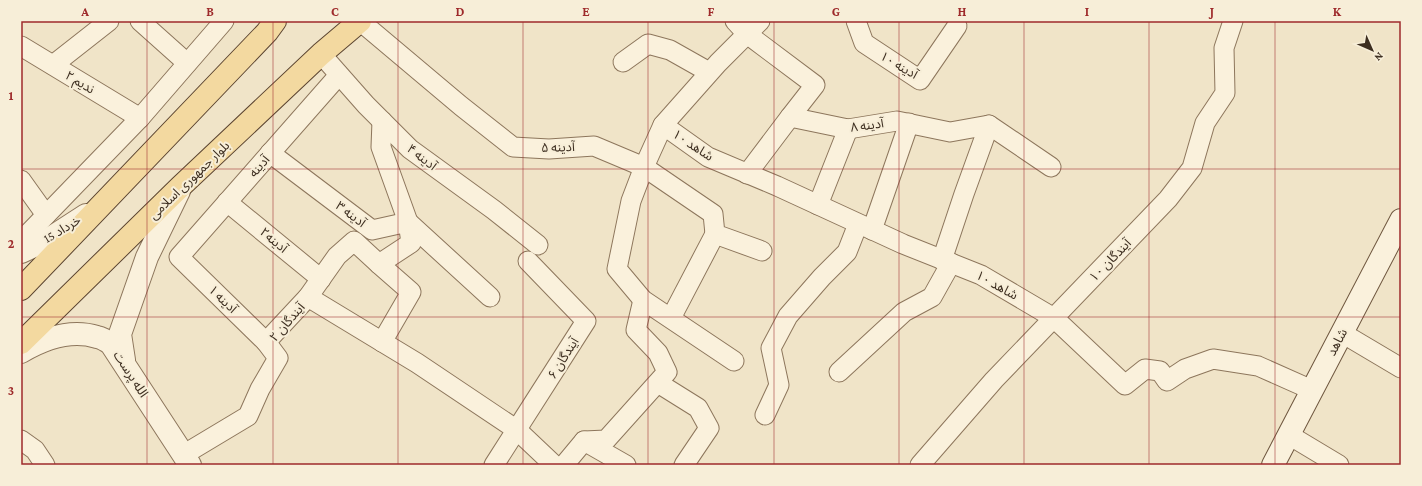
<svg xmlns="http://www.w3.org/2000/svg" width="1422" height="486" font-family="'Crimson Pro','Noto Sans Arabic',serif">
	<style>
		.lines { fill: none; stroke-linecap: round; stroke-linejoin: round }
		.minor-casing { stroke: #8d765c; stroke-width: 21 }
		.tertiary-casing { stroke: #8d765c; stroke-width: 24 }
		.secondary-casing { stroke: #6f573f; stroke-width: 24 }
		.primary-casing { stroke: #5b4430; stroke-width: 24 }
		.minor { stroke: #faf1dc; stroke-width: 19 }
		.tertiary { stroke: #faf1dc; stroke-width: 22 }
		.secondary { stroke: #faf1dc; stroke-width: 22 }
		.primary { stroke: #f3d9a0; stroke-width: 22 }
		.grid { fill: none; stroke: #9e2a2b; stroke-width: 1; stroke-opacity: 0.55 }
		.labels { text-anchor: middle; dominant-baseline: central; stroke-width: 4; stroke-linejoin: round; paint-order: stroke }
		.street-label { font-size: 13px; fill: #3d2e20; stroke: #f7eed8 }
		.neatline { fill: none; stroke: #9e2a2b; stroke-width: 1.5 }
		.grid-label { font-size: 13px; text-anchor: middle; font-weight: bold; fill: #9e2a2b }
	</style>
	<rect width="100%" height="100%" fill="#f0e4c8"/>
	<g class="lines">
		<defs>
			<g id="minor">
				<polyline points="140,21 187,63"/>
				<polyline points="360,21 461,106 513,147 549,149 594,146 644,167 713,214 715,234 762,251"/>
				<polyline points="735,21 747,34 815,85 790,117 848,129 897,121 950,132 989,125 1051,167"/>
				<polyline points="856,21 864,43 920,80 957,26"/>
				<polyline points="21,46 140,118"/>
				<polyline points="321,54 366,105 410,149 494,210 538,245"/>
				<polyline points="623,62 648,44 670,50 709,72"/>
				<polyline points="53,65 109,21"/>
				<polyline points="663,125 708,157 777,186 903,244 981,275 1054,318 1125,385 1145,369 1160,371 1167,381 1185,369 1213,359 1258,366 1312,390"/>
				<polyline points="270,153 372,230 408,222 490,297"/>
				<polyline points="747,174 790,117"/>
				<polyline points="21,180 46,215"/>
				<polyline points="227,202 321,279"/>
				<polyline points="818,205 848,129"/>
				<polyline points="872,230 909,123"/>
				<polyline points="21,241 140,118 224,21"/>
				<polyline points="942,260 964,194 989,125"/>
				<polyline points="379,264 411,292 382,342"/>
				<polyline points="308,297 417,363 517,430 554,465"/>
				<polyline points="671,318 715,234"/>
				<polyline points="1342,333 1401,368"/>
				<polyline points="266,342 179,257 339,75"/>
				<polyline points="734,361 643,300 617,269 631,201 644,167 663,125 718,63 760,21"/>
				<polyline points="839,372 904,312 932,297 951,263"/>
				<polyline points="658,383 698,408 709,428 684,465"/>
				<polyline points="765,415 779,385 771,348 788,316 822,277 847,252 858,224"/>
				<polyline points="1289,435 1339,465"/>
				<polyline points="21,440 35,450 45,465"/>
				<polyline points="584,441 626,465"/>
				<polyline points="183,455 248,416 260,389 278,358 266,342 308,297 337,256 354,241 379,264 411,243 408,222 381,147 382,121"/>
				<polyline points="494,465 586,321 528,261"/>
				<polyline points="564,465 584,441 606,440 667,372 658,353 636,330 643,300"/>
				<polyline points="920,465 994,380 1168,199 1192,168 1205,123 1225,93 1224,48 1233,21"/>
			</g>
			<g id="tertiary">
				<polyline points="21,252 49,239 86,215"/>
				<path d="M21 352C43 339 71 329 97 337 102 338 107 341 111 344L190 465"/>
				<polyline points="124,360 120,334 147,257 179,191"/>
			</g>
			<polyline id="secondary" points="1273,465 1401,220"/>
			<g id="primary">
				<polyline points="21,289 267,32 275,21"/>
				<polyline points="21,343 180,187 321,54 360,21"/>
			</g>
		</defs>
		<!-- minor casing -->
		<use href="#minor" class="minor-casing"/>
		<!-- tertiary casing -->
		<use href="#tertiary" class="tertiary-casing"/>
		<!-- secondary casing -->
		<use href="#secondary" class="secondary-casing"/>
		<!-- primary casing -->
		<use href="#primary" class="primary-casing"/>
		<!-- minor -->
		<use href="#minor" class="minor"/>
		<!-- tertiary -->
		<use href="#tertiary" class="tertiary"/>
		<!-- secondary -->
		<use href="#secondary" class="secondary"/>
		<!-- primary -->
		<use href="#primary" class="primary"/>
	</g>
	<!-- grid -->
	<path class="grid" d="M147 21V465M273 21V465M398 21V465M523 21V465M648 21V465M774 21V465M899 21V465M1024 21V465M1149 21V465M1275 21V465M21 169H1401M21 317H1401"/>
	<g class="labels">
		<!-- street labels -->
		<g class="street-label">
			<text transform="translate(899 65) rotate(30)">آدینه ۱۰</text>
			<text transform="translate(80 82) rotate(31)">ندیم ۲</text>
			<text transform="translate(867 125) rotate(-8)">آدینه ۸</text>
			<text transform="translate(693 145) rotate(33)">شاهد ۱۰</text>
			<text transform="translate(558 147) rotate(-2)">آدینه ۵</text>
			<text transform="translate(422 157) rotate(38)">آدینه ۴</text>
			<text transform="translate(259 166) rotate(-49)">آدینه</text>
			<text transform="translate(189 180) rotate(-44)">بلوار جمهوری اسلامی</text>
			<text transform="translate(351 214) rotate(37)">آدینه ۳</text>
			<text transform="translate(62 229) rotate(-31)">15 خرداد</text>
			<text transform="translate(274 240) rotate(40)">آدینه۲</text>
			<text transform="translate(1110 260) rotate(-46)">آیندگان ۱۰</text>
			<text transform="translate(997 285) rotate(29)">شاهد ۱۰</text>
			<text transform="translate(223 299) rotate(44)">آدینه ۱</text>
			<text transform="translate(287 322) rotate(-49)">آیندگان ۲</text>
			<text transform="translate(1337 342) rotate(-62)">شاهد</text>
			<text transform="translate(563 358) rotate(-58)">آیندگان ۶</text>
			<text transform="translate(131 374) rotate(57)">الله پرست</text>
		</g>
	</g>
	<!-- border -->
	<rect width="1422" height="486" fill="none" stroke="#f7eed8" stroke-width="44"/>
	<!-- north arrow -->
	<g transform="translate(1372 50) rotate(135)" stroke="#f7eed8" stroke-width="3" paint-order="stroke">
	<path d="M0-3L7 15L0 10L-7 15Z" fill="#3d2e20"/>
	<text y="-6" font-size="11" font-weight="bold" text-anchor="middle" fill="#3d2e20">N</text>
	</g>
	<rect x="22" y="22" width="1378" height="442" class="neatline"/>
	<g class="grid-label">
		<text x="85" y="16">A</text>
		<text x="210" y="16">B</text>
		<text x="335" y="16">C</text>
		<text x="460" y="16">D</text>
		<text x="586" y="16">E</text>
		<text x="711" y="16">F</text>
		<text x="836" y="16">G</text>
		<text x="962" y="16">H</text>
		<text x="1087" y="16">I</text>
		<text x="1212" y="16">J</text>
		<text x="1337" y="16">K</text>
		<text x="11" y="100">1</text>
		<text x="11" y="248">2</text>
		<text x="11" y="395">3</text>
	</g>
</svg>
